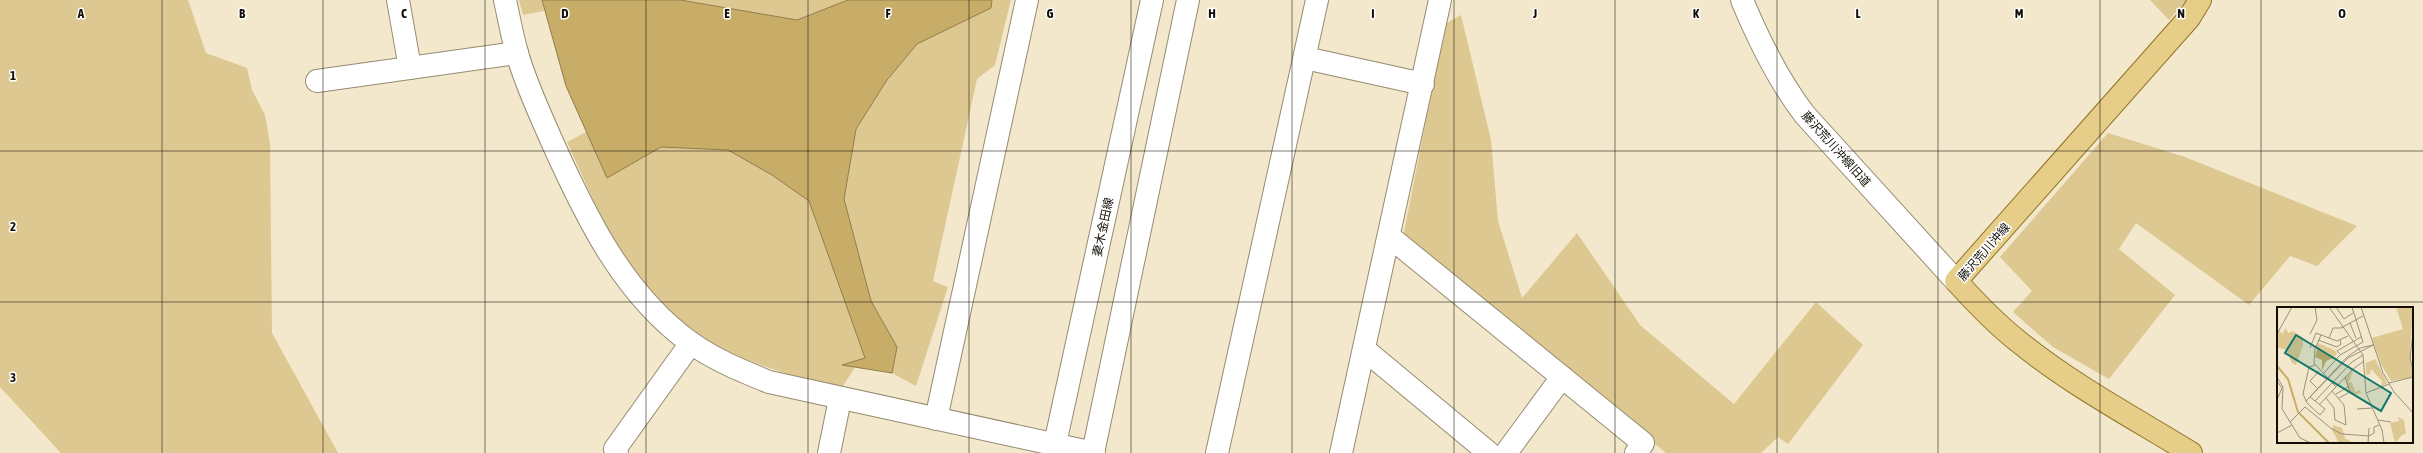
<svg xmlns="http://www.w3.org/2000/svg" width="2423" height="453" font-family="'Asap Condensed','Noto Sans JP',sans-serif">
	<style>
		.green { fill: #dec891 }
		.water { fill: #c8ad68; stroke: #917d4a }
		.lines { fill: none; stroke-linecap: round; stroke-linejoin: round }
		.minor-casing { stroke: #958b71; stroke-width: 24 }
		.major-casing { stroke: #917527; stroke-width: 24 }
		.minor { stroke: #fff; stroke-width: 22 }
		.major { stroke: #e6ce89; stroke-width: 22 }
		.grid { fill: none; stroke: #120e05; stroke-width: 1; stroke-opacity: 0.55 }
		.labels { text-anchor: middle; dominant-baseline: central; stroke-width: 3; stroke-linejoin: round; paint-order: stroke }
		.street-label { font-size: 12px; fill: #120e05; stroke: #fff }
		.inset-river { fill: none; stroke: #c8ad68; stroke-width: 2 }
		.inset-road { fill: none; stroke: #99917c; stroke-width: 1 }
		.view { fill: #0f766e; fill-opacity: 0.15; stroke: #0f766e; stroke-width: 2 }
		.inset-edge { fill: none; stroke: #120e05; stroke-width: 2 }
		.grid-label { font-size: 13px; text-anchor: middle; font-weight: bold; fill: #120e05; stroke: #fff; stroke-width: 3; stroke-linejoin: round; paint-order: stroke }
	</style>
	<rect width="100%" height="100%" fill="#f3e8cc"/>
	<!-- green -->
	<g class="green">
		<polygon points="0,0 188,0 206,53 247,68 252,90 265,115 270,143 272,333 338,453 61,453 0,387"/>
		<polygon points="519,0 542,0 544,11 523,15"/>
		<polygon points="680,0 848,0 797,20"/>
		<polygon points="992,0 1011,0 995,65 977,79 933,281 948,287 916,386 892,373 897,347 871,301 844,199 856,129 887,80 917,44 991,8"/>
		<polygon points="2150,0 2187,0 2169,20"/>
		<polygon points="1461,15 1491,140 1498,221 1522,298 1577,233 1640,325 1734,404 1816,302 1863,345 1788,444 1778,437 1761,453 1666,453 1403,237 1445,24"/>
		<polygon points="586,132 608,177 661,147 728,150 772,175 809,201 865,358 843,365 855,367 843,386 821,386 724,352 668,314 625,264 594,202 567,142"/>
		<polygon points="2108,133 2185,157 2357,226 2317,266 2290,256 2249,305 2136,223 2119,249 2175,295 2109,379 2053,347 2013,312 2032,291 2000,257"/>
	</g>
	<!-- water -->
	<polygon class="water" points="542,0 680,0 797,20 848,0 992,0 991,8 917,44 887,80 856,129 844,199 871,301 897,347 892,373 842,365 865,358 809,201 772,175 728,150 661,147 607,178 566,86"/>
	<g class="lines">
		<defs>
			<g id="minor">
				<polyline points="398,0 410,68"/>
				<path d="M505 0C509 18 512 36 517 53 526 85 541 116 554 146 587 219 624 295 691 343 715 360 742 371 769 382L1094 453"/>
				<path d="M1742 0C1759 41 1778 80 1805 115L1956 281"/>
				<polyline points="1305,58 1423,84"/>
				<polyline points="317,81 517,53"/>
				<polyline points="1390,237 1643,443 1636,453"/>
				<polyline points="1365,350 1489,453"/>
				<polyline points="936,419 1027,0"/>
				<polyline points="617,453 615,449 691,343"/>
				<polyline points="829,453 840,399"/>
				<polyline points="1053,453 1152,0"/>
				<polyline points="1093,453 1188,0"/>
				<polyline points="1217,453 1317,0"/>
				<polyline points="1341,453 1440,0"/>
				<polyline points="1506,453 1562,377"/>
			</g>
			<path id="major" d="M2191 453C2134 418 2072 385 2019 342 1996 324 1976 303 1956 281L2189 18 2200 0"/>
		</defs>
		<!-- minor casing -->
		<use href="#minor" class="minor-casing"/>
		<!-- major casing -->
		<use href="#major" class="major-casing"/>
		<!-- minor -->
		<use href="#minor" class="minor"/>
		<!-- major -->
		<use href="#major" class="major"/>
	</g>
	<!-- grid -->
	<path class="grid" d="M162 0V453M323 0V453M485 0V453M646 0V453M808 0V453M969 0V453M1131 0V453M1292 0V453M1454 0V453M1615 0V453M1777 0V453M1938 0V453M2100 0V453M2261 0V453M0 151H2423M0 302H2423"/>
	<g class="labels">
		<!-- street labels -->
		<g class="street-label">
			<text transform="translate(1836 149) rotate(48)">藤沢荒川沖線旧道</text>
			<text transform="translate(1103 227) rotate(-78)">妻木金田線</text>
			<text transform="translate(1984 252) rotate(-49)">藤沢荒川沖線</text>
		</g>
	</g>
	<!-- overview -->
	<g transform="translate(2277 307)">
		<rect width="136" height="136" fill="#f3e8cc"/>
		<path d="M119 0H136L133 45 136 70 114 74 104 57 95 31 126 22ZM0 21 5 27 9 21 11 26 16 24 26 31V39L19 58 15 56 9 43 0 40ZM41 36 57 43 60 46 58 49 50 48 43 41H39ZM98 52 110 76 104 80 105 74 94 62 93 67 89 68V56ZM76 63 72 76 75 75 78 85 83 83 84 86 75 88 68 71ZM121 110 127 113 129 127 125 128 118 136 113 116 122 114ZM56 118 65 121 68 131 76 136H62L55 123Z" fill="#dec891"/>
		<path d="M41 40 50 48 59 50 49 54 45 64V53L38 50Z" fill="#c8ad68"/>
		<path class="inset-river" d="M0 59 11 72 21 105 52 136"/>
		<path class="inset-road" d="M52 0 86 48 89 86M59 0 67 12 76 6M84 0 106 66 117 85 136 106M73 16 79 31M136 26 133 51 136 63M0 27 15 0M33 27 40 13 38 0M44 28 38 42 37 56 59 80M52 31 56 21H64L86 9M41 33 60 40 64 37 63 33M33 41 39 26 60 34 71 29M63 47 60 44 84 30M46 67 63 48 86 35 75 0M0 70 6 80 5 102 23 131 34 136M0 74 5 81 0 93M112 76 136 70M40 81 33 74 42 64M59 87 71 80M33 90 48 102 43 108 30 96 26 87 32 60 38 58M33 90 70 50 83 41 96 38M49 91 57 101 58 113 69 118 67 98 55 84M62 91 73 85 68 70M29 94 71 51 96 38M38 94 75 55 86 48M42 98 76 62 87 54M80 102 95 101M101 113 114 115M13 115 28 100 55 122 65 127 92 129 97 126V120L102 118M0 126 15 118M91 136 92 121M107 136 105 123 89 86 112 77"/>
		<path class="view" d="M19 28 114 86 104 104 8 46Z"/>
		<rect width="136" height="136" class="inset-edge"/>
	</g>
	<g class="grid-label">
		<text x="81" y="18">A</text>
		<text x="242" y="18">B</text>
		<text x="404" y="18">C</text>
		<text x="565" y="18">D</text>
		<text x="727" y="18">E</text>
		<text x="888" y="18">F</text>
		<text x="1050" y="18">G</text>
		<text x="1212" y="18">H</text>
		<text x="1373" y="18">I</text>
		<text x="1535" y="18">J</text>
		<text x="1696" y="18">K</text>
		<text x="1858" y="18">L</text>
		<text x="2019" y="18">M</text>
		<text x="2181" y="18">N</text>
		<text x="2342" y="18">O</text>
		<text x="13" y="80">1</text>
		<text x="13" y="231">2</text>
		<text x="13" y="382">3</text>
	</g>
</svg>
